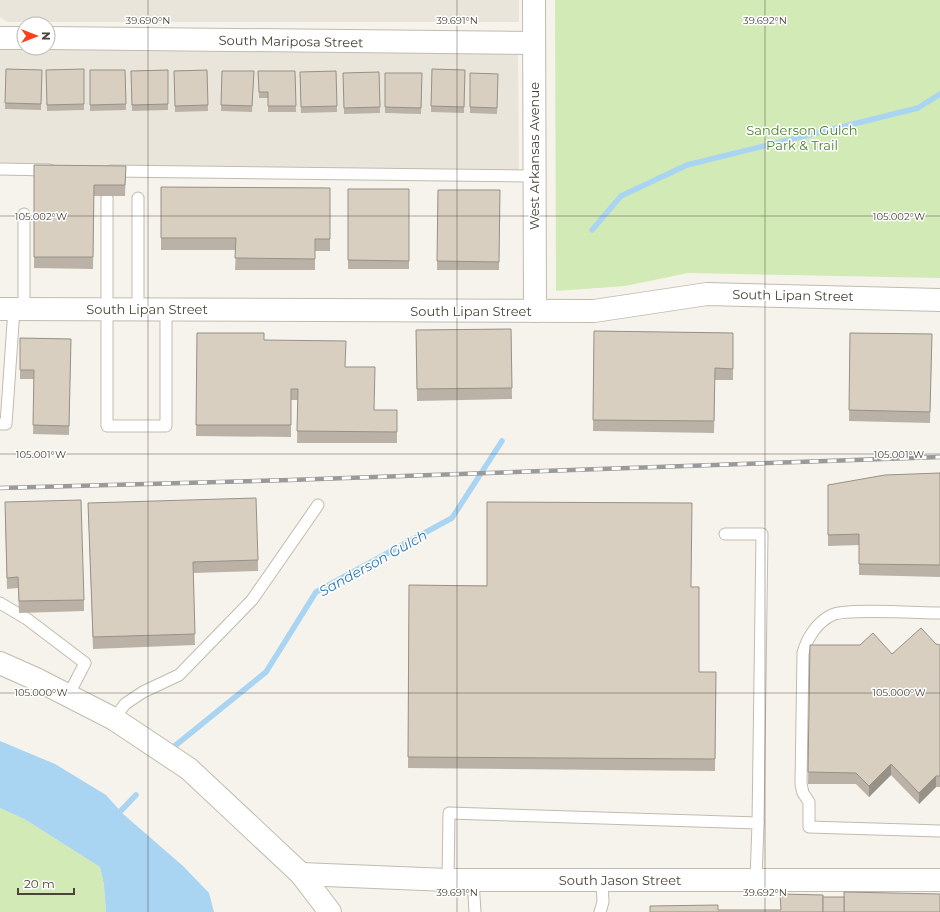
<svg xmlns="http://www.w3.org/2000/svg" width="940" height="912" font-family="Montserrat,sans-serif">
	<style>
		.residential { fill: #eae5da }
		.green { fill: #d2eab5 }
		.water { fill: #a9d4f2 }
		.lines { fill: none; stroke-linecap: round; stroke-linejoin: round }
		.stream { stroke: #a9d4f2; stroke-width: 5.5 }
		.service-casing { stroke: #c2bbae; stroke-width: 13 }
		.minor-casing { stroke: #c2bbae; stroke-width: 24 }
		.tertiary-casing { stroke: #c2bbae; stroke-width: 24 }
		.service { stroke: #fff; stroke-width: 11 }
		.minor { stroke: #fff; stroke-width: 22 }
		.tertiary { stroke: #fff; stroke-width: 22 }
		.rail-casing { stroke: #9a9a9a; stroke-width: 4.5 }
		.rail { stroke: #fff; stroke-width: 3; stroke-dasharray: 9; stroke-linecap: butt }
		.wall { fill: #bab2a6 }
		.shaded-wall { fill: #979187 }
		.building { fill: #d8cfc1; stroke: #979187 }
		.ticks { fill: none; stroke: #4b4439; stroke-width: 1; stroke-opacity: 0.45 }
		.labels { text-anchor: middle; dominant-baseline: central; stroke-width: 3; stroke-linejoin: round; paint-order: stroke }
		.street-label { font-size: 13px; fill: #4b4439; stroke: #fff }
		.park-label { font-size: 13px; fill: #4a7f2a; stroke: #fff }
		.water-label { font-size: 14px; font-style: italic; fill: #2e7ab2; stroke: #fff }
		.ticks-label { font-size: 10px; text-anchor: middle; fill: #4b4439; stroke: #fff; stroke-width: 3; stroke-linejoin: round; paint-order: stroke }
	</style>
	<rect width="100%" height="100%" fill="#f6f3ec"/>
	<!-- residential -->
	<g class="residential">
		<polygon points="0,0 519,0 519,22 7,22 0,17"/>
		<polygon points="0,47 518,53 519,182 0,175"/>
	</g>
	<!-- green -->
	<g class="green">
		<polygon points="555,0 940,0 940,278 688,273 625,286 556,291"/>
		<polygon points="0,808 26,820 100,867 104,885 106,912 0,912"/>
	</g>
	<!-- water -->
	<polygon class="water" points="0,741 55,764 106,795 122,813 183,866 209,893 214,912 106,912 104,885 100,867 26,820 0,808"/>
	<g class="lines">
		<!-- stream -->
		<g class="stream">
			<polyline points="592,230 621,196 687,165 918,108 940,94"/>
			<polyline points="171,749 266,672 316,592 452,518 502,441"/>
			<polyline points="115,817 136,795"/>
		</g>
		<defs>
			<g id="service">
				<polyline points="0,169 50,170"/>
				<polyline points="111,171 534,176"/>
				<polyline points="107,198 107,426 166,426 166,309"/>
				<polyline points="138,198 138,309"/>
				<polyline points="24,214 24,309"/>
				<polyline points="0,424 6,424 14,309"/>
				<polyline points="725,534 762,534 758,823"/>
				<polyline points="0,603 27,619 85,663 68,696"/>
				<path d="M940 613C920 613 845 608 832 615 817 622 807 638 803 653L801 784 803 793 809 802V827L940 831"/>
				<polyline points="114,719 125,704 143,692 179,675 252,600 318,505"/>
				<polyline points="448,880 449,813 758,823 756,880"/>
				<polyline points="473,880 475,912"/>
				<polyline points="600,912 603,902 602,880"/>
			</g>
			<g id="minor">
				<polyline points="534,0 535,311"/>
				<polyline points="0,38 24,38"/>
				<polyline points="48,38 534,43"/>
			</g>
			<g id="tertiary">
				<polyline points="0,309 594,311 707,294 940,300"/>
				<polyline points="0,663 36,679 114,719 189,769 301,874 330,912"/>
				<polyline points="301,874 448,880 940,880"/>
			</g>
		</defs>
		<!-- service casing -->
		<use href="#service" class="service-casing"/>
		<!-- minor casing -->
		<use href="#minor" class="minor-casing"/>
		<!-- tertiary casing -->
		<use href="#tertiary" class="tertiary-casing"/>
		<!-- service -->
		<use href="#service" class="service"/>
		<!-- minor -->
		<use href="#minor" class="minor"/>
		<!-- tertiary -->
		<use href="#tertiary" class="tertiary"/>
		<defs>
			<polyline id="rail" points="0,488 290,480 940,457"/>
		</defs>
		<!-- rail casing -->
		<use href="#rail" class="rail-casing"/>
		<!-- rail -->
		<use href="#rail" class="rail"/>
	</g>
	<!-- wall -->
	<g class="wall">
		<polygon points="6,69 42,70 41,110 5,109"/>
		<polygon points="84,69 84,110 47,111 46,70"/>
		<polygon points="432,69 465,70 464,113 431,112"/>
		<polygon points="90,70 125,70 126,110 90,111"/>
		<polygon points="168,70 168,110 132,111 131,71"/>
		<polygon points="207,70 208,111 175,112 174,71"/>
		<polygon points="222,71 254,71 252,112 221,111"/>
		<polygon points="258,71 295,71 296,112 268,112 268,98 259,98"/>
		<polygon points="336,71 337,112 301,113 300,72"/>
		<polygon points="379,72 380,113 344,114 343,73"/>
		<polygon points="385,73 422,73 421,114 385,113"/>
		<polygon points="470,73 498,74 497,114 470,113"/>
		<polygon points="34,165 126,166 125,196 94,196 93,269 34,268"/>
		<polygon points="161,187 330,188 330,251 315,251 315,270 235,270 236,250 161,250"/>
		<rect x="348" y="189" width="61" height="80"/>
		<polygon points="438,190 500,190 499,270 437,270"/>
		<polygon points="511,329 512,399 417,401 416,330"/>
		<polygon points="594,331 733,333 733,380 715,380 714,433 593,431"/>
		<polygon points="197,333 264,340 346,367 374,410 397,410 397,443 297,443 298,400 291,400 291,437 196,436"/>
		<polygon points="850,333 932,334 930,423 849,421"/>
		<polygon points="20,338 71,339 69,435 33,434 34,379 20,379"/>
		<polygon points="940,473 940,577 859,575 859,545 828,546 828,485"/>
		<polygon points="88,503 258,560 258,571 193,573 195,645 93,649"/>
		<polygon points="5,513 84,600 84,611 19,613 18,588 7,589"/>
		<polygon points="409,585 691,587 699,672 716,672 715,771 408,768"/>
		<polygon points="936,644 940,645 940,787 936,787 919,804 891,775 869,797 856,784 808,784 810,645 892,654"/>
	</g>
	<!-- shaded-wall -->
	<g class="shaded-wall">
		<polygon points="891,764 891,775 869,797 869,786"/>
		<polygon points="936,776 936,787 919,804 919,793"/>
	</g>
	<!-- building -->
	<g class="building">
		<polygon points="6,69 42,70 41,104 5,103"/>
		<polygon points="84,69 84,104 47,105 46,70"/>
		<polygon points="432,69 465,70 464,107 431,106"/>
		<polygon points="90,70 125,70 126,104 90,105"/>
		<polygon points="168,70 168,104 132,105 131,71"/>
		<polygon points="207,70 208,105 175,106 174,71"/>
		<polygon points="222,71 254,71 252,106 221,105"/>
		<polygon points="258,71 295,71 296,106 268,106 268,92 259,92"/>
		<polygon points="336,71 337,106 301,107 300,72"/>
		<polygon points="379,72 380,107 344,108 343,73"/>
		<polygon points="385,73 422,73 421,108 385,107"/>
		<polygon points="470,73 498,74 497,108 470,107"/>
		<polygon points="34,165 126,166 125,185 94,185 93,257 34,257"/>
		<polygon points="161,187 330,188 330,239 315,239 315,259 235,258 236,238 161,238"/>
		<polygon points="348,189 409,189 409,261 348,260"/>
		<polygon points="438,190 500,190 499,262 437,261"/>
		<polygon points="511,329 512,388 417,389 416,330"/>
		<polygon points="594,331 733,333 733,369 715,368 714,421 593,420"/>
		<polygon points="197,333 264,333 264,340 346,341 345,367 375,367 374,410 397,410 397,432 297,431 298,389 291,389 291,425 196,425"/>
		<polygon points="850,333 932,334 930,412 849,410"/>
		<polygon points="20,338 71,339 69,426 33,425 34,370 20,370"/>
		<polygon points="940,473 940,565 859,564 859,534 828,535 828,485 885,475"/>
		<polygon points="256,498 258,560 193,562 195,634 93,637 88,503"/>
		<polygon points="81,500 84,600 19,601 18,577 7,578 5,502"/>
		<polygon points="487,502 692,503 691,587 699,587 699,672 716,672 715,759 408,757 409,585 487,586"/>
		<polygon points="921,628 936,644 940,645 940,776 936,776 919,793 891,764 869,786 856,773 808,772 810,645 860,645 873,633 892,654"/>
		<polygon points="844,892 940,894 940,912 844,912"/>
		<polygon points="780,894 823,895 823,912 650,912 650,906 718,905 718,910 781,910"/>
		<rect x="823" y="897" width="21" height="15"/>
	</g>
	<!-- ticks -->
	<path class="ticks" d="M148 0V912M457 0V912M765 0V912M0 216H940M0 454H940M0 693H940"/>
	<g class="labels">
		<!-- street labels -->
		<g class="street-label">
			<text transform="translate(291 41) rotate(1)">South Mariposa Street</text>
			<text transform="translate(534 156) rotate(-90)">West Arkansas Avenue</text>
			<text transform="translate(793 295) rotate(1)">South Lipan Street</text>
			<text x="147" y="309">South Lipan Street</text>
			<text x="471" y="311">South Lipan Street</text>
			<text x="620" y="880">South Jason Street</text>
		</g>
		<!-- park labels -->
		<g class="park-label">
			<text x="802" y="130">Sanderson Gulch<tspan x="802" dy="15">Park &amp; Trail</tspan></text>
		</g>
		<!-- water labels -->
		<g class="water-label">
			<text transform="translate(373 563) rotate(-29)">Sanderson Gulch</text>
		</g>
	</g>
	<g class="ticks-label">
		<text x="148" y="24">39.690°N</text>
		<text x="457" y="24">39.691°N</text>
		<text x="765" y="24">39.692°N</text>
		<text x="899" y="220">105.002°W</text>
		<text x="41" y="220">105.002°W</text>
		<text x="899" y="458">105.001°W</text>
		<text x="41" y="458">105.001°W</text>
		<text x="899" y="696">105.000°W</text>
		<text x="41" y="696">105.000°W</text>
		<text x="457" y="896">39.691°N</text>
		<text x="765" y="896">39.692°N</text>
	</g>
	<!-- north arrow -->
	<g transform="translate(36 36) rotate(90)"><circle r="19" fill="#ffffff" stroke="#b7b4b0"/>
	<path d="M0-3L7 15L0 10L-7 15Z" fill="#fc3f1d"/>
	<text y="-6" font-size="11" font-weight="bold" text-anchor="middle" fill="#4b4439">N</text>
	</g>
	<!-- scale -->
	<path d="M18 888v6h56v-6" fill="none" stroke="#4b4439" stroke-width="2"/>
	<text x="24" y="888" font-size="12" fill="#4b4439" stroke="#ffffff" stroke-width="3" paint-order="stroke">20 m</text>
</svg>
